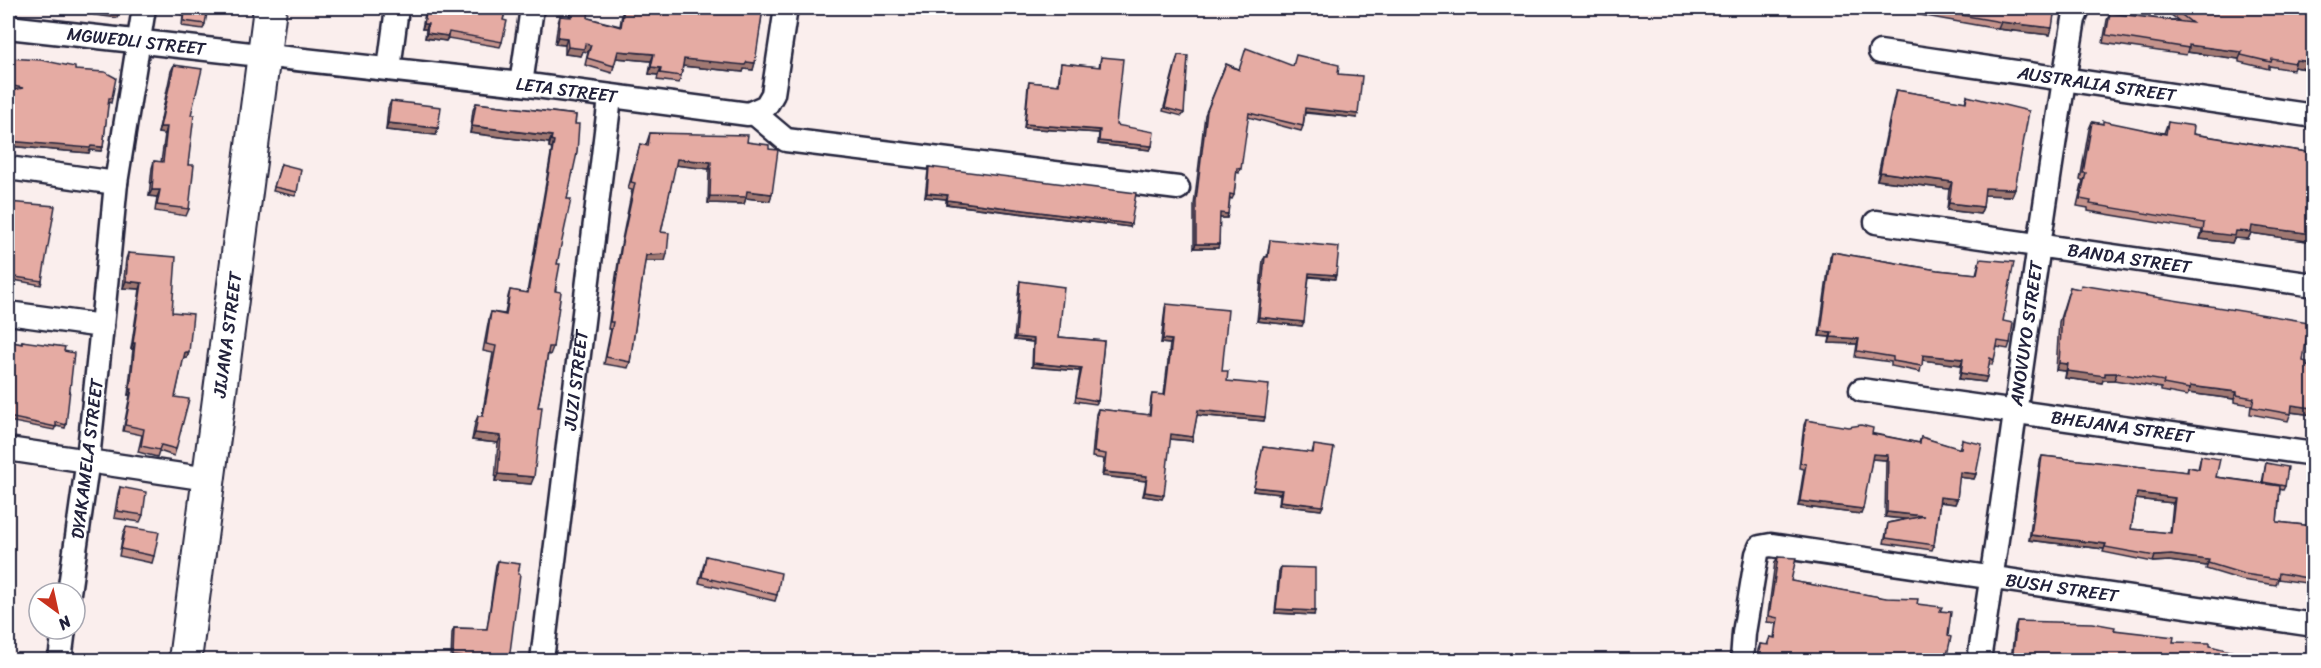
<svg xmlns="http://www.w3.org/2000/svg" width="2321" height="668" font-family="Sriracha,sans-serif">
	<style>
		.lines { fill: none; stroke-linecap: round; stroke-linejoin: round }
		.street-casing { stroke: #22223b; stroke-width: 27 }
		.secondary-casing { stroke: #22223b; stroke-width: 36 }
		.street { stroke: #fff; stroke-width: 22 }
		.secondary { stroke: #fff; stroke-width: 32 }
		.wall { fill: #c5938c; stroke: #22223b; stroke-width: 1.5; fill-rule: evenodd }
		.shaded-wall { fill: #a07872; stroke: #22223b; stroke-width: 1.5 }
		.building { fill: #e5aba3; stroke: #22223b; stroke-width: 1.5; fill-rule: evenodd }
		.labels { text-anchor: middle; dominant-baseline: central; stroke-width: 4.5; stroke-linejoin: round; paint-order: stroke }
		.street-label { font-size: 18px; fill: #22223b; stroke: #fff }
	</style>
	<rect width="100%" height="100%" fill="#faeeed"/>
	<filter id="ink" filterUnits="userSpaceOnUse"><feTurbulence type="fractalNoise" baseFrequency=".0167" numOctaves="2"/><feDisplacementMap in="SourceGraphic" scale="12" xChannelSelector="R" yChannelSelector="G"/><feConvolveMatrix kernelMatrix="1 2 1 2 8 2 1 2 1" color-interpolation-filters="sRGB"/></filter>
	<g filter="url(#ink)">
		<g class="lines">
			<defs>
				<g id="street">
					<path id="s1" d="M8 27 521 84 748 114 766 106 773 94 786 8"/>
					<path id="s2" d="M1880 52 2314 116"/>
					<polyline points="389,69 397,8"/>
					<polyline points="521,84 532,8"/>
					<polyline points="754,113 786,140 1178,188"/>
					<polyline points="8,168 116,183 144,8"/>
					<path id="s3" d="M1876 222 2314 285"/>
					<polyline points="8,313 102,326 88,459 69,593"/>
					<polyline points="102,326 116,183"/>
					<path id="s4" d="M1861 390 2314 454"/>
					<polyline points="8,449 208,479"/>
					<polyline points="60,660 64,629"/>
					<path id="s5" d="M542 660 610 98"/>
					<path id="s6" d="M1742 660 1744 633 1757 554 1760 547 1771 545 2314 625"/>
					<path id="s7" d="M1979 660C2012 447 2038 233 2074 19L2079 8"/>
				</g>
				<g id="secondary">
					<path id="s8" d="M185 660 270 8"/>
				</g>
			</defs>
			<!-- street casing -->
			<use href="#street" class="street-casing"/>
			<!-- secondary casing -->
			<use href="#secondary" class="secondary-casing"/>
			<!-- street -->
			<use href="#street" class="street"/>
			<!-- secondary -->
			<use href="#secondary" class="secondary"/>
		</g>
		<!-- wall -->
		<g class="wall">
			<polygon points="182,8 205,24 203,29 182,26 183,15 180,14"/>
			<polygon points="426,8 506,8 503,20 502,42 500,47 448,38 446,41 425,38 426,29 422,29"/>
			<polygon points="570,8 589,8 588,18 620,26 623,8 763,8 753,70 744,69 743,72 683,66 681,76 679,83 657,80 658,75 649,74 651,61 616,58 612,73 585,65 588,52 583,51 581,56 565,54 565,45 555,44 558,23 560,16 569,17"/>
			<polygon points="1881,8 2055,8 2050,35 1998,29"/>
			<polygon points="2162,8 2313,8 2313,70 2294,67 2293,70 2269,66 2269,69 2239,62 2239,59 2187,52 2186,55 2103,43 2107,20 2110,13 2179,21"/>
			<polygon points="1101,57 1116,125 1152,146 1150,150 1098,144 1099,133 1024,128 1028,86 1029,82 1058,85 1061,63 1099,67"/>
			<polygon points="8,58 75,70 112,98 111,103 108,102 103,147 101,151 90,150 89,153 8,146 8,91 10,90 8,90"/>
			<polygon points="1177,58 1184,113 1182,116 1163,111"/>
			<polygon points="1226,64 1239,69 1293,66 1338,74 1357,118 1305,113 1303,126 1301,131 1248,117 1239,173 1236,172 1234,195 1232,199 1230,198 1227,218 1219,218 1219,244 1218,248 1194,248 1194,205 1205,115"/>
			<polygon points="174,65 191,115 188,165 189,209 186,216 155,211 157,197 149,196 152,168 154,161 161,162 165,134 158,133 171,71"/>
			<polygon points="1896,90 1965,102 1967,96 2015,189 2012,196 1984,195 1983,207 1980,214 1947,210 1949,189 1877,180 1894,97"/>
			<polygon points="391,101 438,128 436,135 386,130 388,108"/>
			<polygon points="476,103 576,115 567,199 557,264 553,347 550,355 548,354 538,407 531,484 495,481 498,443 472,440 475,423 478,416 482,416 493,353 483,351 489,319 491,312 505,314 508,297 510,290 527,293 552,148 549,147 549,143 470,133 473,110"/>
			<polygon points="2092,122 2164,133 2168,122 2193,134 2313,153 2313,242 2251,233 2248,239 2234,238 2232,243 2200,239 2202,230 2088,211 2088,208 2077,206 2083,180 2080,180 2089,129"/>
			<polygon points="650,133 747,142 769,149 772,194 770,201 746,198 744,204 708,203 709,169 675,165 661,232 665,261 645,261 630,362 628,368 604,364 611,329 608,329 620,250 632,190 628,189 640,144 646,145"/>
			<polygon points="281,164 297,192 295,196 273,191"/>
			<polygon points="929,167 1131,224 1130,227 946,204 946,199 925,197 928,171"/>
			<polygon points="8,202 42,281 41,285 8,279"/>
			<polygon points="1270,240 1335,279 1309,277 1302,326 1257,321 1263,260 1265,257 1267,257"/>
			<polygon points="1832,252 1937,270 1976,274 1980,259 2010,343 2008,349 1997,347 1992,365 1989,364 1985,382 1959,379 1961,365 1922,360 1920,372 1891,366 1891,362 1855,357 1857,344 1829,343 1830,337 1819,336 1830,257"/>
			<polygon points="128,253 172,312 189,352 187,358 183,359 175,397 176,449 174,456 159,451 157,457 138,452 142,435 123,431 130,395 128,395 133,349 131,349 140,289 123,288 126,259"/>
			<polygon points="1020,281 1059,337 1104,341 1098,401 1096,404 1075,401 1080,371 1032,367 1033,342 1014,340 1019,285"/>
			<polygon points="2070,287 2303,361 2307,366 2313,415 2291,412 2288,421 2250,414 2251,405 2234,402 2234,399 2189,393 2187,396 2161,391 2161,388 2114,380 2103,380 2102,383 2065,378 2066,371 2056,370 2059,322"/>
			<polygon points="1166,304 1222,371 1227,381 1265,417 1264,421 1197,415 1192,441 1170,439 1162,499 1143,496 1146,481 1102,476 1104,459 1092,457 1096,414 1098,409 1149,415 1151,398 1152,394 1164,395 1170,344 1161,343 1165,308"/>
			<polygon points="8,341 21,344 22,341 64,351 66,425 65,428 56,426 54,430 8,421"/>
			<polygon points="1806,420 1919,443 1921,437 1959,449 1962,440 1976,474 1974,479 1959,477 1957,499 1955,504 1940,502 1934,545 1932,550 1884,543 1888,523 1907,519 1885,517 1886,460 1872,459 1861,514 1798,506 1804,469 1799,468 1804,425"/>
			<polygon points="1314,445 1321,510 1279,505 1280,494 1253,491 1263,447 1312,453"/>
			<path d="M2042 456 2187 472 2188 467 2198 469 2201 456 2216 477 2262 483 2266 463 2285 486 2283 490 2280 489 2277 522 2313 526V584L2278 579 2276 585 2242 580 2206 569 2207 566 2169 561 2153 562 2103 552 2104 549 2029 540 2040 461ZM2136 499 2173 503 2170 533 2131 529Z"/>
			<polygon points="120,487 143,515 140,522 114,518 118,494"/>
			<polygon points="126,527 154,556 152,563 119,556 123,534"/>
			<polygon points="706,556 777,595 775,601 699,583"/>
			<polygon points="1778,557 1791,581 1917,604 1941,611 1948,636 1946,660 1757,660 1758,650 1760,644 1767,645 1770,637 1774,638 1776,623 1767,622 1775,562"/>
			<polygon points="498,561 509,660 451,660 452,633 454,628 487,629 496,565"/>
			<polygon points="1281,567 1314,615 1275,613 1279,571"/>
			<polygon points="2017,621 2114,630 2173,642 2210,646 2253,660 2008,660 2009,659 2011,659 2015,626"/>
		</g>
		<!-- shaded-wall -->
		<g class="shaded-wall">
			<polygon points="97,9 119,12 117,18 94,15"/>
			<polygon points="2001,22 2052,28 2050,35 1998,29"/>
			<polygon points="424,24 428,24 426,29 422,29"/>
			<polygon points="427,33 448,36 446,41 425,38"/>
			<polygon points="558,37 567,38 565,45 555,44"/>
			<polygon points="585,44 591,45 588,52 583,51 581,56 565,54 568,47"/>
			<polygon points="2189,45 2242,52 2239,59 2187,52"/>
			<polygon points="618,51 654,54 651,61 616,58"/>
			<polygon points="684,59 747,62 755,63 753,70 744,69 743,72 682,66"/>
			<polygon points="2296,60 2313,62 2313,70 2294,67"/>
			<polygon points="651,67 661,68 658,75 649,74"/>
			<polygon points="1305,108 1358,114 1357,118 1304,112"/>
			<polygon points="388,123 438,128 436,135 386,130"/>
			<polygon points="1025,124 1100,130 1099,133 1024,128"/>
			<polygon points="472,126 552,136 549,143 470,133"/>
			<polygon points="160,127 167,127 165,134 158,133"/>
			<polygon points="551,140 554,141 552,148 549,147"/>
			<polygon points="8,141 91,146 103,147 101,151 90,150 89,153 8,146"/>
			<polygon points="1099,141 1152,146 1150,150 1098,144"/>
			<polygon points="677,159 711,162 709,169 674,165"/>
			<polygon points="1880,172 1952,182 1949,189 1877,180"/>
			<polygon points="1985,188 2015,189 2012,196 1983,195"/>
			<polygon points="152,190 160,190 157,197 149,196"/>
			<polygon points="747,191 772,194 770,201 746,198 744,204 708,203 710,196"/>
			<polygon points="927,193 948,195 946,199 925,197"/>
			<polygon points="947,200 1131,224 1130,227 946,204"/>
			<polygon points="1949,203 1983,207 1980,214 1947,210"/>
			<polygon points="1220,213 1228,214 1227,218 1218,218"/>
			<polygon points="2252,226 2313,234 2313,242 2251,233 2248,239 2234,238 2232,243 2200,239 2203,232 2236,231"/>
			<polygon points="1196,244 1219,244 1218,248 1194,248"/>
			<polygon points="667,254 665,261 644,261 646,255"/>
			<polygon points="1309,273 1336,275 1335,279 1308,276"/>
			<polygon points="126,281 142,283 140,289 123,288"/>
			<polygon points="1259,317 1304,322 1302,326 1257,321"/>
			<polygon points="1821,331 1832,332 1830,337 1819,336"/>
			<polygon points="1016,337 1034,339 1033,342 1014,340"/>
			<polygon points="1831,337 1859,339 1857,344 1829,343"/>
			<polygon points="1163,339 1172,340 1170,344 1161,343"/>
			<polygon points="133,343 135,343 133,349 131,349"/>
			<polygon points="185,352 189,352 187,358 182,359"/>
			<polygon points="1923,355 1963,359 1961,365 1921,360"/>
			<polygon points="1033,363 1082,368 1080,371 1032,367"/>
			<polygon points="2059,363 2068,364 2066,371 2056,370"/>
			<polygon points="2067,371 2105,373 2117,373 2114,380 2103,380 2102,383 2065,378"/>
			<polygon points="1961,373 1987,377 1985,382 1959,379"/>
			<polygon points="2190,386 2237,392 2234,399 2188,393"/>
			<polygon points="130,389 132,389 130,395 128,395"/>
			<polygon points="2292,405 2313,408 2313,415 2290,412"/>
			<polygon points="1198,410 1265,417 1264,421 1196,415"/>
			<polygon points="475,433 501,436 498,443 472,440"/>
			<polygon points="1171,434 1193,437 1192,441 1169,439"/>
			<polygon points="1873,454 1888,455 1886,460 1871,459"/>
			<polygon points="1104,472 1147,476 1146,481 1102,476"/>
			<polygon points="1960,472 1976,474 1974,479 1958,477"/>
			<polygon points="498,474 534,477 531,484 495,481"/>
			<polygon points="1254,487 1282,490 1280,494 1253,491"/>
			<polygon points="1145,492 1164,495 1162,499 1143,496"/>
			<polygon points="2137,493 2175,498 2173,503 2135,499"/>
			<polygon points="1940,497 1957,499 1955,504 1939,502"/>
			<polygon points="1280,501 1323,506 1321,510 1279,505"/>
			<polygon points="1800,501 1863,509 1861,514 1798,506"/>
			<polygon points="1887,512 1924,516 1923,521 1885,517"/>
			<polygon points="2031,535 2106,544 2104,549 2029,540"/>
			<polygon points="2171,555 2209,560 2207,566 2169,561 2153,562 2155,556"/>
			<polygon points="1276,609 1315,611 1314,615 1275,613"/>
			<polygon points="453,656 463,657 461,660 451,660"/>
		</g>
		<!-- building -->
		<g class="building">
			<polygon points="97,8 120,8 119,12 97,9"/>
			<polygon points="182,8 208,8 205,24 184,21 185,10 182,9"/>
			<polygon points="427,8 506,8 503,20 507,21 502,42 449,32 448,36 427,33 428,24 424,24"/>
			<polygon points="571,8 589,8 588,18 621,27 624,8 763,8 755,63 747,62 745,65 684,59 681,76 660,73 661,68 651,67 654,54 618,51 614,66 587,58 591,45 585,44 584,49 568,47 567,38 558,37 560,16 571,17"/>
			<polygon points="1922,8 2055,8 2052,28 2001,22"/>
			<polygon points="2173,8 2313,8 2313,62 2296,60 2295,63 2272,59 2271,62 2241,55 2242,52 2189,45 2189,48 2106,35 2110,13 2192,23"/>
			<polygon points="1246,48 1293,66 1296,55 1339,65 1338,74 1362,76 1358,114 1305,108 1303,126 1249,113 1241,169 1237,168 1234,195 1230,194 1228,214 1220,213 1219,244 1196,244 1196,201 1207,111 1226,64 1239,70"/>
			<polygon points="1178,55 1188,56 1184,113 1165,108"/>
			<polygon points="1101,57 1123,59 1116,125 1154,132 1152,146 1099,141 1100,130 1025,124 1029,82 1059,85 1061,63 1100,67"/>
			<polygon points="8,58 41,60 75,67 75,70 105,72 116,78 112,98 109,98 103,147 91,146 90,148 8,141 8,91 23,88 8,85"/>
			<polygon points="174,65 202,69 191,115 194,115 188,165 194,165 189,209 157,205 160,190 152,190 154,161 163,162 167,127 160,127"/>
			<polygon points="1896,90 1966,102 1967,96 2029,111 2015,189 1985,188 1983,207 1949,203 1952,182 1880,172"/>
			<polygon points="391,101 441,107 438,128 388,123"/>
			<polygon points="476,103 576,115 575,124 579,124 577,153 567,199 571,199 557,264 560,264 555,291 561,292 553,347 549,347 538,407 542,407 534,477 498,474 501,436 475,433 478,416 483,416 496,346 486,344 491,312 506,315 510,290 528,293 554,141 551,140 552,136 472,126"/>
			<polygon points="2103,121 2166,134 2168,122 2194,126 2193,134 2313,153 2313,234 2252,226 2251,232 2236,231 2235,236 2203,232 2204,223 2090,204 2091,201 2080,199 2086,173 2083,173 2092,122 2103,124"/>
			<polygon points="650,133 748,135 747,142 769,145 769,149 778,150 772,194 747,191 746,197 710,196 711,162 677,159 661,232 669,233 667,254 646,255 630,362 606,357 613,322 610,322 622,243 635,183 631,182 640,144 648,146"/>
			<polygon points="281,164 301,169 297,192 274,187"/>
			<polygon points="929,167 1136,193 1131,224 947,200 948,195 927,193"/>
			<polygon points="8,202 55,206 42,281 8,276"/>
			<polygon points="1270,240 1339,247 1336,275 1309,273 1304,322 1259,317 1265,257 1268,257"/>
			<polygon points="1832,252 1937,270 1977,274 1980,259 2014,262 2003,321 2013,323 2010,343 1998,341 1994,360 1990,358 1987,377 1961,373 1963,359 1923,355 1922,366 1893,361 1893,357 1857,351 1859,339 1831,337 1832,332 1821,331"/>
			<polygon points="128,253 176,257 172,312 193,314 189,352 185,352 175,397 189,399 176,449 161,445 159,450 141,446 144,429 125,425 132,389 130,389 135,343 133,343 142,283 126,281"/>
			<polygon points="1020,281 1064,287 1059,337 1104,341 1098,401 1076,397 1082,368 1033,363 1034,339 1016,337"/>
			<polygon points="2081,285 2309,322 2303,361 2307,362 2307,366 2313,367 2313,408 2292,405 2291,414 2252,407 2254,398 2237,395 2237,392 2190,386 2190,389 2163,384 2164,381 2117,373 2105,373 2105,376 2067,371 2068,364 2059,363 2062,315 2070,287 2080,289"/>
			<polygon points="1166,304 1228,310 1222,371 1228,371 1227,381 1269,385 1265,417 1198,410 1193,437 1171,434 1164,495 1145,492 1147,476 1104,472 1106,454 1094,452 1098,409 1150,415 1152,394 1165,395 1172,340 1163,339"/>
			<polygon points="8,341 22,344 22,341 65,347 64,351 74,353 66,425 56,422 56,427 8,417"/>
			<polygon points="1806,420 1848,427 1861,425 1873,428 1872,434 1920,443 1921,437 1961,449 1962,440 1982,444 1976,474 1960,472 1957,499 1940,497 1934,545 1886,538 1888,523 1924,516 1887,512 1888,455 1873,454 1863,509 1800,501 1806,464 1800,463"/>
			<polygon points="1314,445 1334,448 1323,506 1280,501 1282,490 1254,487 1263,447 1313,453"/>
			<path d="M2042 456 2188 472V467L2199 469 2201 456 2220 459 2216 477 2280 486 2277 522 2313 526V579L2279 573 2278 579 2244 574 2208 563 2209 560 2171 555 2155 556 2105 547 2106 544 2031 535ZM2137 493 2175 498 2171 533 2131 529Z"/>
			<polygon points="2266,463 2288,467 2285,486 2263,482"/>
			<polygon points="120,487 146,492 143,515 117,511"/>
			<polygon points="126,527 159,532 154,556 121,549"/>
			<polygon points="706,556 781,573 777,595 702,577"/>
			<polygon points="1778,557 1796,558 1791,581 1886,598 1918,599 1917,604 1942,607 1940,611 1951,612 1948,636 1951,637 1946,660 1759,660 1760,644 1769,645 1770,637 1775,638 1778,618 1769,616"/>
			<polygon points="498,561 520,564 518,574 520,574 509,660 462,660 463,657 453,656 454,628 487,629"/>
			<polygon points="1281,567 1315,568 1315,611 1276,609"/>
			<polygon points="2017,621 2092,623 2115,627 2114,630 2174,637 2173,642 2210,643 2210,646 2254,657 2253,660 2008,660 2009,659 2012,660"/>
		</g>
	</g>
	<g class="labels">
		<!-- street labels -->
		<g class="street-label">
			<text stroke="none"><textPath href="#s1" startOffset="129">MGWEDLI STREET</textPath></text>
			<text stroke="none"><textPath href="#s2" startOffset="219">AUSTRALIA STREET</textPath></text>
			<text stroke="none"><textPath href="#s1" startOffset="562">LETA STREET</textPath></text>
			<text stroke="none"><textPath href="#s3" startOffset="256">BANDA STREET</textPath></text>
			<text stroke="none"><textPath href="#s7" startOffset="330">ANOVUYO STREET</textPath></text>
			<text stroke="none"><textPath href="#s8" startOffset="328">JIJANA STREET</textPath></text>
			<text stroke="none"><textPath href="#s5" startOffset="282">JUZI STREET</textPath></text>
			<text stroke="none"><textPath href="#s4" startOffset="264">BHEJANA STREET</textPath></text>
			<text transform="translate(87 459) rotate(-83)">DYAKAMELA STREET</text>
			<text stroke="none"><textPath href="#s6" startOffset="420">BUSH STREET</textPath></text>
		</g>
	</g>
	<!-- margin -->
	<rect width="2321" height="668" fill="none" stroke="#fff" stroke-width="30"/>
	<rect x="15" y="15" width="2291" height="638" fill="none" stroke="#22223b" stroke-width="2" filter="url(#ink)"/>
	<!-- north arrow -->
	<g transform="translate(57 611) rotate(147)"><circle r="28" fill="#ffffff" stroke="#a7a7b1" stroke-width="1.5"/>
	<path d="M0-4.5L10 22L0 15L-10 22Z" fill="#c8321e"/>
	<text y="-9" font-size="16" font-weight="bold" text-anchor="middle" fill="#22223b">N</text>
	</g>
</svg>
